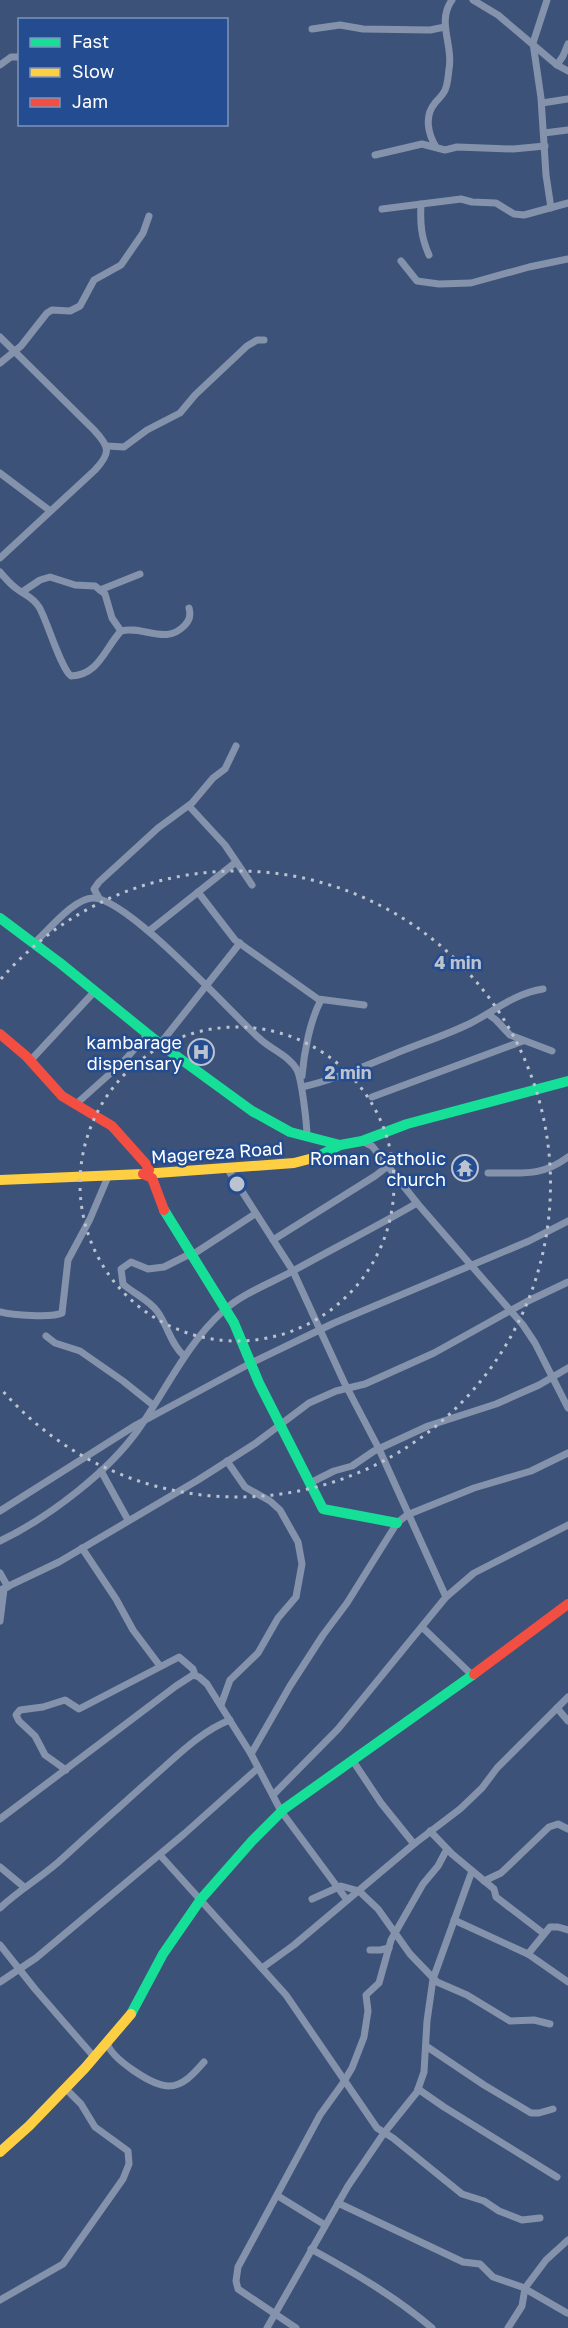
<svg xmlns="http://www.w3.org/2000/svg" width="568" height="2328" font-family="'Golos Text',sans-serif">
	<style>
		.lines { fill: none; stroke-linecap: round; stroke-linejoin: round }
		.street { stroke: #8493ab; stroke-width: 7 }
		.fast { stroke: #16e098; stroke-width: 10 }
		.slow { stroke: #ffcf43; stroke-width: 10 }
		.jam { stroke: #f24e42; stroke-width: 10 }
		.ring { fill: none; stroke: #bbc2d0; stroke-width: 3; stroke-dasharray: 3 6 }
		.labels { text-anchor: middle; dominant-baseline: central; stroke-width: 5; stroke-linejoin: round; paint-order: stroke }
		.poi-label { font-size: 18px; fill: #fff; stroke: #244c90; text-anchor: end }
		.street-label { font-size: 18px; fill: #fff; stroke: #244c90 }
		.centre { fill: #bbc2d0; stroke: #244c90; stroke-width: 3 }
		.ring-label { font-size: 18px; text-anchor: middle; font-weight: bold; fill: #bbc2d0; stroke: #244c90; stroke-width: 5; stroke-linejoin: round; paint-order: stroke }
	</style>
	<rect width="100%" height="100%" fill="#3c5278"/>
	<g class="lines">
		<!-- street -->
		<g class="street">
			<polyline points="473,0 498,15 557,65 568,71"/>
			<polyline points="547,0 533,43 541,98 546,175 551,208"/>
			<polyline points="312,29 340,25 363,29 430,30 445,27"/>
			<polyline points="0,65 11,57 20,57"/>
			<polyline points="557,65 563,56 568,44"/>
			<polyline points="542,103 568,99"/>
			<polyline points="544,133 568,130"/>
			<path d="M436 147C428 134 424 116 435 103 438 99 442 96 444 92 448 86 448 76 449 69 454 46 436 22 452 0"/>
			<polyline points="375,155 422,144 445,150 457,147 513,149 545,146"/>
			<path d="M421 204C420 223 421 237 429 255"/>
			<polyline points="382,209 461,199 472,202 496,203 514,214 524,215 568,203"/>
			<polyline points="401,261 417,281 439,284 471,283 529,267 568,259"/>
			<path d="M0 337 94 430C110 447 111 453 95 470L0 558"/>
			<polyline points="0,363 21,346 47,313 52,310 70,311 80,306 94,280 121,265 143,233 149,216"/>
			<polyline points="107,446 124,447 147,430 180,413 195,395 247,346 257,340 264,340"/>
			<polyline points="0,473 49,510"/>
			<path d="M0 572C5 578 10 584 17 589 25 595 33 597 39 607 47 620 61 669 71 676 99 675 105 648 121 631 143 625 166 646 185 625 190 620 191 615 189 608"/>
			<polyline points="100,590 140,574"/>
			<polyline points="22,592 40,580 50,577 75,585 95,586 105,594 112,618 121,631"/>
			<polyline points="189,806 225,845 252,885"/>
			<polyline points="198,892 235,940 318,999 364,1005"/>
			<polyline points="99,898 94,889 99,882 158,828 192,803 213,778 225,769 236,746"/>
			<polyline points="149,931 236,862"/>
			<path d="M33 944C48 931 74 898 93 898 128 898 229 1011 259 1038 270 1049 290 1056 297 1070 302 1080 307 1125 307 1137"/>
			<polyline points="488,1014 496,1020 510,1035 552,1051"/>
			<polyline points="160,1044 240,943"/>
			<polyline points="30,1061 95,991"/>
			<path d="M302 1076C304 1053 310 1020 321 1000"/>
			<path d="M302 1087C334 1080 362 1067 392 1055 418 1044 444 1036 469 1024 493 1012 515 993 543 989"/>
			<polyline points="372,1097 523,1041"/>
			<polyline points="75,1105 123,1062 148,1034"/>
			<polyline points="362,1141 372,1146 417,1203 523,1325 535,1343 568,1408"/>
			<polyline points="227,1168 293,1271 344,1382 379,1449 446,1597"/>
			<path d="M488 1173C520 1172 540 1178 568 1157"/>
			<polyline points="273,1240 375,1176 388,1166"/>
			<path d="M0 1312C12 1315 52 1318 62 1313L68 1260 90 1219 107 1179 102 1175"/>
			<polyline points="46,1336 55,1343 80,1351 123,1381 153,1405"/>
			<path d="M184 1356C170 1343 168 1326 157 1311 148 1299 134 1294 123 1284L121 1269 131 1262 148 1269 164 1267 186 1256 192 1255 255 1214"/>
			<polyline points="101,1471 128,1520"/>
			<polyline points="310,1483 334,1471 352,1466 374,1451 428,1426 496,1404 539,1385 568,1368"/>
			<polyline points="0,1511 136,1425 251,1363 334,1323 529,1241 568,1221"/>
			<path d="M0 1541C48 1518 110 1471 140 1427 167 1388 187 1344 222 1312 243 1293 269 1284 293 1271 334 1248 376 1227 417 1203"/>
			<polyline points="82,1548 116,1599 133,1630 160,1666"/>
			<polyline points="0,1573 8,1587"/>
			<polyline points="0,1590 59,1562 198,1480 256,1443 309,1403 336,1391 365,1384 434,1353 526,1302 568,1282"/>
			<polyline points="0,1621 4,1589"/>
			<polyline points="422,1627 473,1676"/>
			<polyline points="221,1705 230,1680 258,1653 278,1618 296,1597 302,1564 298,1542 280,1510 270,1501 245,1487 227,1461"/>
			<polyline points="557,1708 568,1721"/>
			<polyline points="251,1754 290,1686 323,1635 347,1603 397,1523 407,1515 474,1488 531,1471 568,1453"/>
			<polyline points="353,1761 381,1803 414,1844"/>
			<polyline points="66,1770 45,1755 35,1736 19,1721 16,1715 20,1710 43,1707 65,1700 79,1709 179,1657 193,1669 195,1675"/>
			<polyline points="273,1795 338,1729 446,1597 474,1573 568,1525"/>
			<polyline points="0,1819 176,1686 193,1675 199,1677 207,1684 251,1754 281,1811 347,1900"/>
			<polyline points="430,1831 452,1854 494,1889 496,1897 543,1933"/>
			<polyline points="160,1855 286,1995 377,2128 393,2138 462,2194 484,2201 499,2211 522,2220 540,2218"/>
			<polyline points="0,1867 24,1887"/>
			<polyline points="484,1881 501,1873 549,1827 558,1824 568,1829"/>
			<polyline points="312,1899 341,1886 359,1891 378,1909 410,1954 437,1982 467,1995 510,2021 534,2020 550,2024"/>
			<path d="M0 1908C20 1889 44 1876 64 1857 93 1830 123 1804 153 1777 176 1757 201 1731 230 1720"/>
			<polyline points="454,1920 528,1954 568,1982"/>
			<polyline points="0,1945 35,1989 95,2058"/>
			<polyline points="370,1950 380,1950 389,1948"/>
			<polyline points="528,1954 550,1927 558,1927 568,1930"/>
			<polyline points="262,1968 294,1945 414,1844 460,1809 482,1788 497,1768 568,1697"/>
			<polyline points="0,1982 36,1958 122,1886 184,1834 258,1768"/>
			<path d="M107 2043C112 2059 152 2086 169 2086 184 2086 196 2071 204 2062"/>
			<polyline points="426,2046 484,2085 531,2113 539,2113 553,2109"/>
			<polyline points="418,2089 444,2107 557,2177"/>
			<polyline points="278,2196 325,2225"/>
			<polyline points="338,2203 463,2262 480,2264 493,2277 522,2287 567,2313"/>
			<path d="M311 2249C353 2272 396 2297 432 2328"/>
			<polyline points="0,2300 63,2264 123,2179 129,2164 128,2151 95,2127 81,2104 65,2088"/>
			<polyline points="267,2328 348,2186 384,2133 417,2092 424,2072 427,2021 433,1979 472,1871"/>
			<polyline points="296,2328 238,2289 236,2281 238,2267 320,2115 343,2083 352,2068 364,2037 368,2011 366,1995 379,1983 391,1940 423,1884 438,1866 447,1849"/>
			<polyline points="508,2328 522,2306 525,2288 546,2260 568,2240"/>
		</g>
		<!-- fast -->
		<g class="fast">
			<polyline points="0,918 60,963 160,1044 252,1111 290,1132 340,1145"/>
			<polyline points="317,1157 340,1145 362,1141 407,1124 568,1081"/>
			<polyline points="164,1210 234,1323 259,1383 323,1509 397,1523"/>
			<polyline points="131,2014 163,1954 201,1899 252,1841 284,1809 474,1674"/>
		</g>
		<!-- slow -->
		<g class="slow">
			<polyline points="0,1180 143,1174 294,1163 317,1157"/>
			<polyline points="0,2152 29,2126 85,2068 131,2014"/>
		</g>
		<!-- jam -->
		<g class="jam">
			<polyline points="0,1034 26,1056 62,1096 112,1126 146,1164 149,1170 143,1174 152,1178 164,1210"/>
			<polyline points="474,1674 568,1604"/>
		</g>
	</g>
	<!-- distance rings -->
	<g class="ring">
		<circle cx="237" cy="1184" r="157"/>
		<path d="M1 979A313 313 0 1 1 1 1389"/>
	</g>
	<!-- icons -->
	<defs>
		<symbol id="hospital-ring" viewBox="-11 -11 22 22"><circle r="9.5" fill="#244c90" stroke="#bbc2d0" stroke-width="1.5"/><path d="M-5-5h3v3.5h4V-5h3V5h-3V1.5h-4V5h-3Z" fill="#bbc2d0"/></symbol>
		<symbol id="temple-ring" viewBox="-11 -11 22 22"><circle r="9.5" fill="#244c90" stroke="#bbc2d0" stroke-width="1.5"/><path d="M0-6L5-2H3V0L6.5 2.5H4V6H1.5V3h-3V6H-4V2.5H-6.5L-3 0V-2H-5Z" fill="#bbc2d0"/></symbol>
	</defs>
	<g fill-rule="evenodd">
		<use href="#hospital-ring" x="186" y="1037" width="30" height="30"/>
		<use href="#temple-ring" x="450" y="1153" width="30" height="30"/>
	</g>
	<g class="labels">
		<!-- poi labels -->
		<g class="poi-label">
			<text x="182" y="1042">kambarage<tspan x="182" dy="21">dispensary</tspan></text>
			<text x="446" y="1158">Roman Catholic<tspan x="446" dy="21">church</tspan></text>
		</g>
		<!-- street labels -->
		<g class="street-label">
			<text transform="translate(217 1152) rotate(-4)">Magereza Road</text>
		</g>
	</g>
	<circle cx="237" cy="1184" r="9" class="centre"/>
	<g class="ring-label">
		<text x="458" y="969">4 min</text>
		<text x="348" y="1079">2 min</text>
	</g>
	<!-- legend -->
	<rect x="18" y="18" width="210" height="108" fill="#244c90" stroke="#7c94bc" stroke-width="1.5"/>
	<rect x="30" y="38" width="30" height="9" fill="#16e098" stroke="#7c94bc" stroke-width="1.5"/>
	<text x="72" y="48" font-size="18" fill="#ffffff">Fast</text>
	<rect x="30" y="68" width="30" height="9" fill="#ffcf43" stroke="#7c94bc" stroke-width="1.5"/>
	<text x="72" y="78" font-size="18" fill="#ffffff">Slow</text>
	<rect x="30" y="98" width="30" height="9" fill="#f24e42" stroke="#7c94bc" stroke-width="1.5"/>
	<text x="72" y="108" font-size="18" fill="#ffffff">Jam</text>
</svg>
